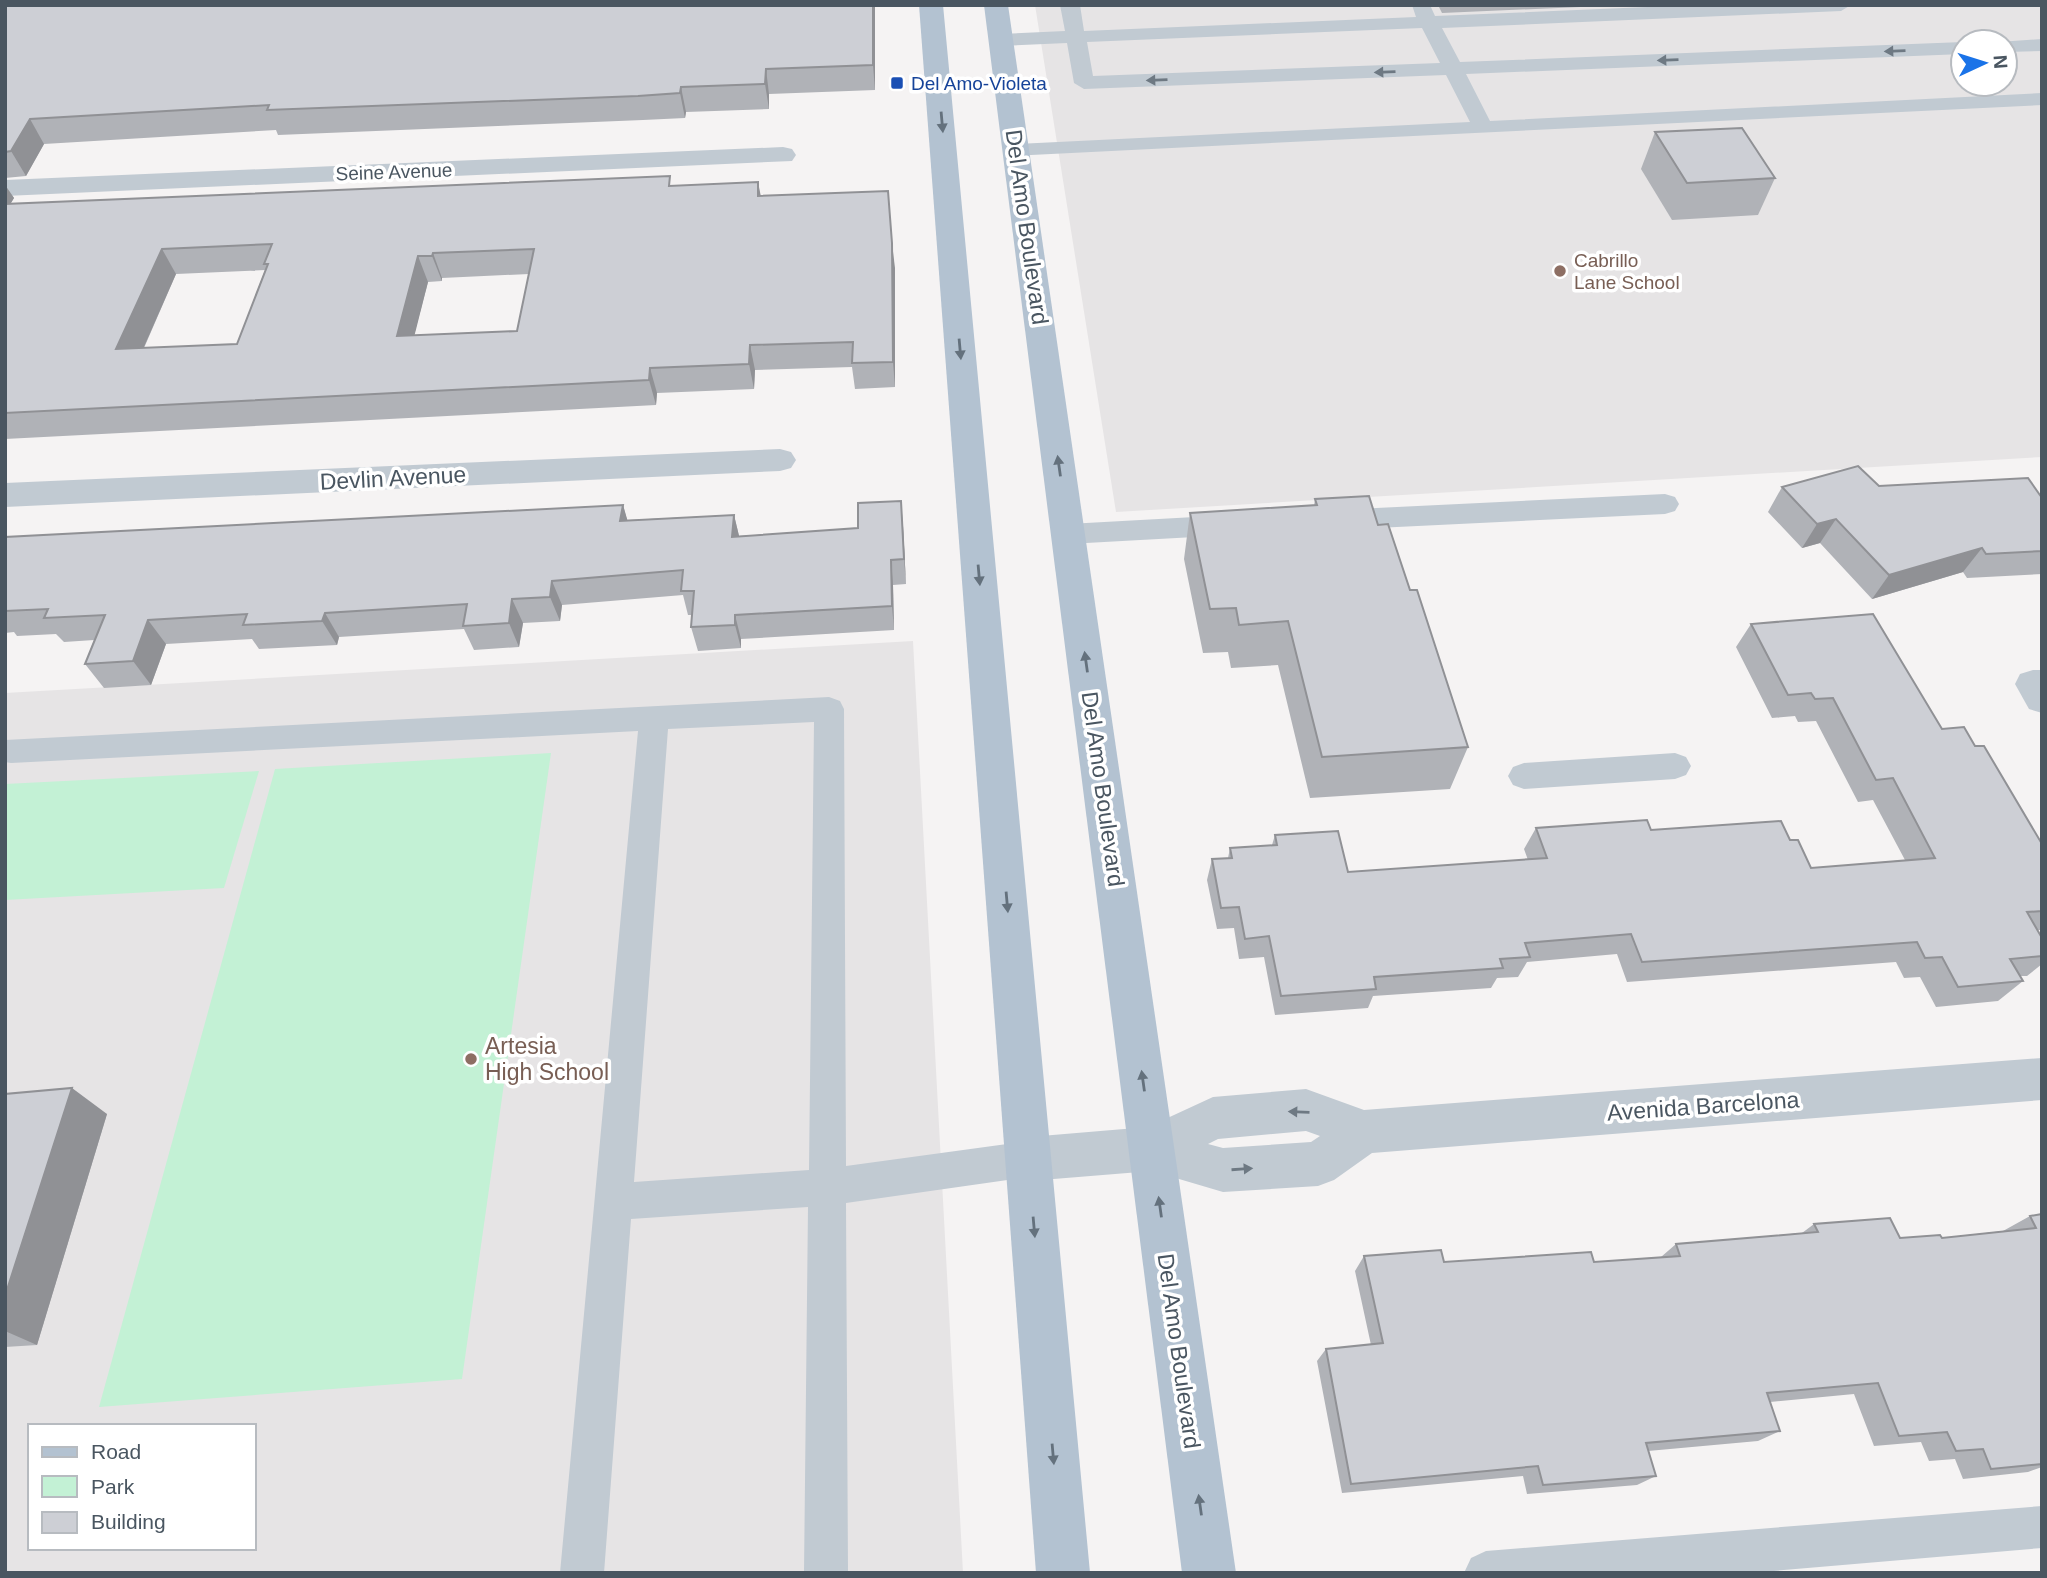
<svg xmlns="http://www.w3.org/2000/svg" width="2047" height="1578" font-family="Helvetica,sans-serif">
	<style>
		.education { fill: #e6e4e5; fill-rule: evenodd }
		.green { fill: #c3f1d5 }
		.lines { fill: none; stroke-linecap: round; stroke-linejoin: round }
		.lane { fill: #c1cad2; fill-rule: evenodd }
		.street { fill: #c1cad2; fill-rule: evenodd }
		.primary { fill: #b3c2d1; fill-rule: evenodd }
		.wall { fill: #b0b2b7; fill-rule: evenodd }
		.shaded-wall { fill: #909195 }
		.building { fill: #cdcfd5; stroke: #909195; stroke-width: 2; fill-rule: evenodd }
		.oneway { fill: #6e7983 }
		.oneway2 { fill: #64717d }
		.transit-dot { fill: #1a4fb4; stroke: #fff; stroke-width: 2.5 }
		.education-dot { fill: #8d6e63; stroke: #fff; stroke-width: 2.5 }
		.labels { text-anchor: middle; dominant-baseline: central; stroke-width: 7; stroke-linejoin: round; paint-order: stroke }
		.far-transit-label { font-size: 19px; fill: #164399; stroke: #fff; text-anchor: start }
		.far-street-label { font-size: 19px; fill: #4a5661; stroke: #fff }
		.far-education-label { font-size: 19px; fill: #785e54; stroke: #fff; text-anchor: start }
		.street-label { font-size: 23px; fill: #4a5661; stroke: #fff }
		.education-label { font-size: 23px; fill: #785e54; stroke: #fff; text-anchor: start }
	</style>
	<rect width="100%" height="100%" fill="#f5f3f3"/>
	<!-- education -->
	<g class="education">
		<path d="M1035 5H2042V457L1116 512ZM1963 42H2005V84H1963Z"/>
		<path d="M913 641 963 1573H5V693ZM30 1426H254V1548H30Z"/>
	</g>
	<!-- green -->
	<g class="green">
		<polygon points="551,753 462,1379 99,1407 275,769"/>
		<polygon points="259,771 224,888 5,900 5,784"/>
	</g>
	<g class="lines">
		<!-- lane -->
		<g class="lane">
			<path d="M1060 5H1080L1084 31 1416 17 1412 5H1430L1435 16 1694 5H1851L1841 11 1442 28 1460 62 1963 42V54L1466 74 1490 121 2042 93V105L1009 156 1006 151 1009 146 1017 144 1470 122 1446 75 1084 89 1074 83 1067 43 1001 46 991 40 1001 34 1065 31ZM1422 28 1440 63 1093 76 1087 42Z"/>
			<polygon points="2042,39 2042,51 2005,52 2005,42 1998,42"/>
			<polygon points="1665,494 1675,497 1679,504 1675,511 1665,514 1335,530 1325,527 1321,520 1325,513 1335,510"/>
			<polygon points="1231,515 1241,518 1245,525 1241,532 1231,535 1068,544 1058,541 1054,534 1058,527 1068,524"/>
			<path d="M829 697 840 701 844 709 846 1166 1029 1141 1042 1146 1048 1159 1042 1172 1029 1177 846 1203 848 1573H804L808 1207 631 1219 604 1573H560L638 731 11 763 5 762V740ZM814 722 809 1170 634 1182 668 729Z"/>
			<polygon points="1675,753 1686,757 1691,766 1686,775 1675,779 1524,789 1513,785 1508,776 1513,767 1524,763"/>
			<polygon points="2042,1506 2042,1548 1750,1573 1464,1573 1471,1558 1486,1551"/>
		</g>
		<!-- street -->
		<g class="street">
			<polygon points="783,147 792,149 796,155 792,161 5,196 5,180"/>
			<polygon points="780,449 791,452 796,460 791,468 780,471 5,507 5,483"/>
			<polygon points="2033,670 2042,670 2042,713 2029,709 2015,684 2020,674"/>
			<path d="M2042 1058V1100L1372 1153 1334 1180 1318 1186 1223 1192 1152 1171 1029 1181 1013 1175 1006 1159 1013 1143 1029 1137 1148 1127 1213 1097 1306 1089 1364 1110ZM1306 1131 1320 1136 1311 1142 1223 1148 1208 1144 1218 1139Z"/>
		</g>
		<!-- primary -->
		<g class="primary">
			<polygon points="919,5 943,5 1090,1573 1036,1573"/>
			<polygon points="984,5 1008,5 1236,1573 1182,1573"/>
		</g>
	</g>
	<!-- wall -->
	<g class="wall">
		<polygon points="6,5 875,5 875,90 769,94 769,109 686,112 685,118 643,120 278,135 276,130 44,144 26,176 5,178 5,7"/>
		<polygon points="1438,5 1626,5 1442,13"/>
		<polygon points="1655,132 1775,178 1758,215 1672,220 1641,169"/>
		<path d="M5 185 14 198 10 204 672 186 761 196 895 268V387L855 389 852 367 755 370 754 389 657 393 656 405 5 439ZM265 270 237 344 144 348 176 274ZM529 274 517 331 414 335 428 282 442 281V278Z"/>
		<polygon points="1879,486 2042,498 2042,574 1967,578 1963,572 1872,599 1820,543 1802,548 1768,512 1782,487"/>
		<polygon points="1315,499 1378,525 1410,590 1468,747 1450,789 1310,798 1278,665 1231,668 1228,652 1203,653 1184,559 1190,513 1314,506"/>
		<polygon points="623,505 627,520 734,515 739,536 903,526 906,584 893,585 894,630 741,639 741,648 698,651 691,627 692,615 688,615 683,595 562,605 560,621 523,623 519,647 474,650 464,629 339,637 337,645 259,649 252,639 166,644 151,685 104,688 85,664 94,640 64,642 56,634 17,636 14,632 5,633 5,537"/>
		<polygon points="1751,624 1975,746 2042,844 2042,930 2037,930 2042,938 2042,964 2027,976 2020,976 2023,981 1998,1001 1936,1007 1920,977 1904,978 1896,962 1627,982 1617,954 1527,962 1518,977 1497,978 1491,988 1373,996 1368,1008 1275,1015 1264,957 1239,959 1234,928 1217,929 1207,880 1212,859 1228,858 1230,848 1272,845 1275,835 1348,872 1528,860 1524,849 1536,828 1651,830 1790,840 1811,868 1905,860 1873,800 1858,802 1816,721 1798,722 1795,716 1772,718 1736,647"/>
		<polygon points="5,1094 107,1114 37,1345 5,1347"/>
		<polygon points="2042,1214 2042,1467 2028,1472 1963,1479 1955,1459 1929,1461 1921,1442 1874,1446 1854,1394 1770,1402 1780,1431 1758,1441 1648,1451 1656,1476 1637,1485 1527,1494 1523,1476 1342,1493 1317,1361 1326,1349 1371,1345 1355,1271 1364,1256 1444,1262 1594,1262 1661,1257 1676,1244 1802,1233 1814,1224 1900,1238 1942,1238 2003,1231 2030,1216"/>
	</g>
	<!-- shaded-wall -->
	<g class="shaded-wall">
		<polygon points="873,5 875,5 875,90 873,65"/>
		<polygon points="766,69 769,94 769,109 765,84"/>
		<polygon points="681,87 686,112 685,118 680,93"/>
		<polygon points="30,119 44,144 26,176 11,151"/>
		<polygon points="758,182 763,207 758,196"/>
		<polygon points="5,185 14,198 5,213"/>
		<polygon points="892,243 895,268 895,387 893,362"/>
		<polygon points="162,249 176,274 132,374 116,349"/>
		<polygon points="433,253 442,278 442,281 432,256"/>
		<polygon points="418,256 428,282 408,361 397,336"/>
		<polygon points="750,345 755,370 754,389 749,364"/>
		<polygon points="650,368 657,393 656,405 649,380"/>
		<polygon points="901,501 903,526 906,584 904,559"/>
		<polygon points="623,505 630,529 620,521"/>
		<polygon points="734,515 740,540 732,537"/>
		<polygon points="1836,519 1820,543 1802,548 1817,524"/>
		<polygon points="1982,548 1963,572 1872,599 1889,575"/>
		<polygon points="891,560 893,585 894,630 892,606"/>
		<polygon points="552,581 562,605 560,621 550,597"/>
		<polygon points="512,599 523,623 519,647 509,623"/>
		<polygon points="325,613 339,637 337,645 322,621"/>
		<polygon points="735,615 741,639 741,648 735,625"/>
		<polygon points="148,620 166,644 151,685 133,661"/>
		<polygon points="72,1088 107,1114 37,1345 5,1331 5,1296"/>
	</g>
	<!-- building -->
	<g class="building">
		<polygon points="6,5 873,5 873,65 766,69 765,84 681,87 680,93 638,96 267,110 269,105 30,119 11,151 5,152 5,7"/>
		<polygon points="1742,128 1775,178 1687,183 1655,132"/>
		<path d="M670 176 669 186 758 182V196L888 191 892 243 893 362 852 363 853 342 750 345 749 364 650 368 649 380 5 413V204ZM272 244 264 264H268L237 344 116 349 162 249ZM534 249 517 331 397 336 418 256H432L433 253Z"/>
		<polygon points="1858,466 1879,486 2028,478 2042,498 2042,551 1986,554 1982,548 1889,575 1836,519 1817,524 1782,487"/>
		<polygon points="1369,496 1378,525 1388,524 1410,590 1417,590 1468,747 1322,757 1288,621 1239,625 1236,608 1210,609 1190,513 1317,505 1315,499"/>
		<polygon points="901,501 904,559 891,560 892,606 735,615 735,625 691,627 694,591 681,591 683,570 552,581 550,597 512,599 509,623 463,626 467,604 325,613 322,621 243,625 247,614 148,620 133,661 85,664 105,615 44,618 48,609 5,611 5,537 623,505 620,521 734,515 732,537 858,528 858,503"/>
		<polygon points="1873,614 1942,729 1964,727 1975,746 1984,746 2042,844 2042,911 2027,912 2042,938 2042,956 2010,959 2023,981 1958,987 1942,957 1925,958 1917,942 1642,962 1631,934 1525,943 1530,957 1500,959 1503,968 1374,977 1376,989 1281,996 1269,936 1245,939 1239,907 1221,908 1212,859 1232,858 1230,848 1277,845 1275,835 1338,831 1348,872 1547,858 1536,828 1647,820 1651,830 1781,821 1790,840 1798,840 1811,868 1935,858 1893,778 1876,780 1833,698 1815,699 1811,693 1788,695 1751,624"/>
		<polygon points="72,1088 5,1296 5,1094"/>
		<polygon points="2042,1214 2042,1464 1991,1469 1983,1449 1956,1451 1947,1432 1899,1436 1878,1383 1767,1393 1780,1431 1646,1443 1656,1476 1543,1485 1538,1466 1351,1484 1326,1349 1383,1343 1364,1256 1441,1250 1444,1262 1591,1252 1594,1262 1680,1256 1676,1244 1818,1232 1814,1224 1890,1218 1900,1238 1940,1235 1942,1238 2036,1228 2030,1216"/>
	</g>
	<!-- one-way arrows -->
	<defs><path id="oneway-solid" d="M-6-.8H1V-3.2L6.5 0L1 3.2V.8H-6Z" transform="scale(1.75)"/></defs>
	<g class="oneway">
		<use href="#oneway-solid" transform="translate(1895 51) rotate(178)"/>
		<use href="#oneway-solid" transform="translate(1668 60) rotate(178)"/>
		<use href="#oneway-solid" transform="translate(1385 72) rotate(178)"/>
		<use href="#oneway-solid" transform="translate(1157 80) rotate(178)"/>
		<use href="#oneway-solid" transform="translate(1299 1112) rotate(-178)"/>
		<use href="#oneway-solid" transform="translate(1242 1169) rotate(-4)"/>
	</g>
	<g class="oneway2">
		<use href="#oneway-solid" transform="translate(942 122) rotate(85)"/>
		<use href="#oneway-solid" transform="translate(960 349) rotate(85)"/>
		<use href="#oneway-solid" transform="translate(1059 466) rotate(-98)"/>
		<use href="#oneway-solid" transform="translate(979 575) rotate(85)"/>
		<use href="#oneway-solid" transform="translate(1086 662) rotate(-98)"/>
		<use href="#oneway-solid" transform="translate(1007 902) rotate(85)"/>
		<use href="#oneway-solid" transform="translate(1143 1081) rotate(-98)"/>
		<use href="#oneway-solid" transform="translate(1160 1207) rotate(-98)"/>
		<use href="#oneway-solid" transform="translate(1034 1227) rotate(85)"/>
		<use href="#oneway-solid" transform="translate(1053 1454) rotate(85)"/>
		<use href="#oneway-solid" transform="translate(1200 1505) rotate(-98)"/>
	</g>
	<!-- markers -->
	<rect class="transit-dot" x="890" y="76" width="14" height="14" rx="3.5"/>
	<g class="education-dot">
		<circle cx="1560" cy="271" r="7"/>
		<circle cx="471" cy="1059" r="7"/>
	</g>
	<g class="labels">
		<!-- far-transit labels -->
		<g class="far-transit-label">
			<text x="911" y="83">Del Amo-Violeta</text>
		</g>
		<!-- far-street labels -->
		<g class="far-street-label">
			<text transform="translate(394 172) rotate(-2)">Seine Avenue</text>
		</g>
		<!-- far-education labels -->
		<g class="far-education-label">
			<text x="1574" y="260">Cabrillo<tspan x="1574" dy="22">Lane School</tspan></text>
		</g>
		<!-- street labels -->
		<g class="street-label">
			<text transform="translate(1027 227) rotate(82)">Del Amo Boulevard</text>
			<text transform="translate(393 478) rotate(-3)">Devlin Avenue</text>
			<text transform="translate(1103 789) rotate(82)">Del Amo Boulevard</text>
			<text transform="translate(1703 1106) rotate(-4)">Avenida Barcelona</text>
			<text transform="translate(1179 1351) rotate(82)">Del Amo Boulevard</text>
		</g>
		<!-- education labels -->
		<g class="education-label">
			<text x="485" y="1046">Artesia<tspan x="485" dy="26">High School</tspan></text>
		</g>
	</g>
	<!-- border -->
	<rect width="2047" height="1578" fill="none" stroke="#4a5661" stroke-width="14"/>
	<!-- legend -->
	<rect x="28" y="1424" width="228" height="126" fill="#ffffff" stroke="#b7bbc0" stroke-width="2"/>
	<rect x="42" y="1447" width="35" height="10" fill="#b3c2d1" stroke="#b7bbc0" stroke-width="2"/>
	<text x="91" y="1459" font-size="21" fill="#4a5661">Road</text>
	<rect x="42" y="1476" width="35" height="21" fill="#c3f1d5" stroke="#b7bbc0" stroke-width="2"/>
	<text x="91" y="1494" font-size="21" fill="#4a5661">Park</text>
	<rect x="42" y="1512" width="35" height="21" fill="#cdcfd5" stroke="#b7bbc0" stroke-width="2"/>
	<text x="91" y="1529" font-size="21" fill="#4a5661">Building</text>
	<!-- north arrow -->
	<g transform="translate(1984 63) rotate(86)"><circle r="33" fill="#ffffff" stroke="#b7bbc0" stroke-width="2"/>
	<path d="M0-5L12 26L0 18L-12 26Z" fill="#1a73e8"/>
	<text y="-10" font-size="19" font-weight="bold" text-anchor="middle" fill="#4a5661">N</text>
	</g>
</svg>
